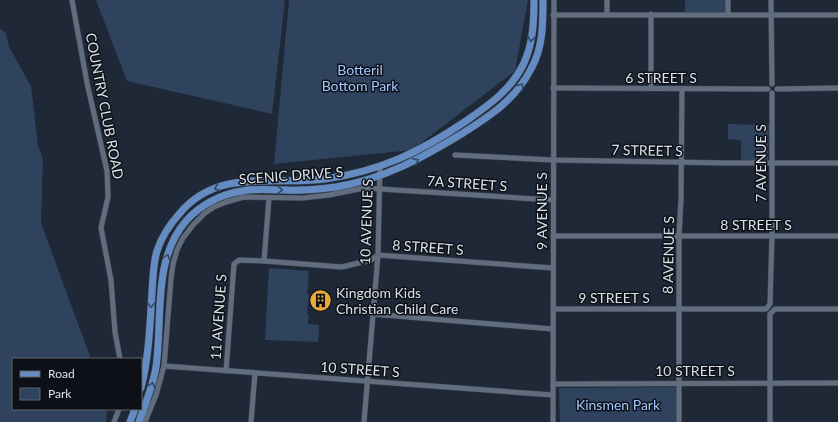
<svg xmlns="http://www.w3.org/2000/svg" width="838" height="422" font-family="Lato,sans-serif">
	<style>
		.green { fill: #2f435e }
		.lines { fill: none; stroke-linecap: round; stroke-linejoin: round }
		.minor-casing { stroke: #3a434e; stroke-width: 6 }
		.major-casing { stroke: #3a434e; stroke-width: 8 }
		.minor { stroke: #616d7d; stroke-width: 5 }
		.major { stroke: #658cc2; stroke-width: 7 }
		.oneway { stroke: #354864 }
		.labels { text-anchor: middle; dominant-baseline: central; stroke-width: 3; stroke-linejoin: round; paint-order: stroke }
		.park-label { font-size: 14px; fill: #a1c8ff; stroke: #0d1117 }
		.street-label { font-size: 14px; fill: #d9e0e9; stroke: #0d1117 }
		.poi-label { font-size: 14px; fill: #d9e0e9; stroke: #0d1117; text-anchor: start }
	</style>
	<rect width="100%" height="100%" fill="#1f2836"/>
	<!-- green -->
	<g class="green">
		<polygon points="96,0 285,0 272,114 127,81"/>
		<polygon points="289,0 528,0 515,71 412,150 274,164"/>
		<rect x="685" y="0" width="40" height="12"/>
		<polygon points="0,29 6,33 9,47 31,86 38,146 43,159 41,223 91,359 13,359 13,409 107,409 106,422 0,422"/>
		<polygon points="728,124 769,125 768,160 741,160 741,140 728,139"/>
		<polygon points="269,268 309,271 307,294 309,294 307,315 309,315 308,324 318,325 319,328 318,342 265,340"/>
		<polygon points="677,387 677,422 560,422 559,388"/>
	</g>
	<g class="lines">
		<defs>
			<g id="minor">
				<polyline points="72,0 87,83 107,171 108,197 101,228 111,280 115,332 120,359"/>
				<polyline points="607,0 607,15"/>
				<polyline points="771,0 772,84"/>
				<polyline points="728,14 728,0"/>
				<polyline points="553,15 838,15"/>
				<polyline points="553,88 768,89"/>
				<polyline points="651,88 651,14"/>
				<polyline points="777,89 838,88"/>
				<polyline points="455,155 553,160 727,163 838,163"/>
				<polyline points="553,236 838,236"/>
				<polyline points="264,261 269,198"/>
				<polyline points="553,309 766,309 770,304 772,236 772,93"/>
				<polyline points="372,314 553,329"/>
				<polyline points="164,366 553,395"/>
				<polyline points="226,371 234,264 239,260 264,261 342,267 371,260 378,255 553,268"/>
				<polyline points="553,384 838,383"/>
				<polyline points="114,422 119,409"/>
				<polyline points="145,422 156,395 164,366 171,279 173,264 177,250 183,238 193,225 205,213 214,207 226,202 244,197 303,198 329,195 364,188 553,200"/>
				<polyline points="251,422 255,373"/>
				<polyline points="364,422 378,255 380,166"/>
				<polyline points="553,422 554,0"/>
				<polyline points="679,422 679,237 681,199 682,89"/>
				<polyline points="770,422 770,314 775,309 838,309"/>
			</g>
			<g id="major">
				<path d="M141 388C149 357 150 324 152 292 153 279 153 264 157 251 161 238 171 223 180 213 219 167 275 186 325 179 381 171 420 152 466 121 489 105 512 89 524 63 533 43 534 21 534 0"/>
				<polyline points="130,422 135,409"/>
				<path d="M139 422C145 404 153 386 156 367 163 319 152 260 186 221 200 205 221 194 242 191 256 188 271 190 286 190 302 191 320 189 336 187 384 179 422 158 463 133 491 115 515 100 531 69 543 48 543 24 543 0"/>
			</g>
		</defs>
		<!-- minor casing -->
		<use href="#minor" class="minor-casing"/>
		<!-- major casing -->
		<use href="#major" class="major-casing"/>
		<!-- minor -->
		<use href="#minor" class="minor"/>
		<!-- major -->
		<use href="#major" class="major"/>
	</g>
	<!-- one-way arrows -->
	<defs><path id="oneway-chevron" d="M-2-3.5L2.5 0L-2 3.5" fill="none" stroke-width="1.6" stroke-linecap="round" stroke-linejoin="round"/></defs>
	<g class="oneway">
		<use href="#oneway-chevron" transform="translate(531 39) rotate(100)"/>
		<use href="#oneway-chevron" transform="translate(521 86) rotate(-54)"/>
		<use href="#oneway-chevron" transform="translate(416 161) rotate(-26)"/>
		<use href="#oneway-chevron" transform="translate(217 188) rotate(159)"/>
		<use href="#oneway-chevron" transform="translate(280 190) rotate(2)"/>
		<use href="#oneway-chevron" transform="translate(167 257) rotate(-72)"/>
		<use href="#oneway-chevron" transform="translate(151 305) rotate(94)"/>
		<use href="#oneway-chevron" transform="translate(152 385) rotate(-74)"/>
	</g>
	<!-- icons -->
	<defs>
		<symbol id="building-disc" viewBox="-11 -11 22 22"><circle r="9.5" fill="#ebaa39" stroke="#0d1117"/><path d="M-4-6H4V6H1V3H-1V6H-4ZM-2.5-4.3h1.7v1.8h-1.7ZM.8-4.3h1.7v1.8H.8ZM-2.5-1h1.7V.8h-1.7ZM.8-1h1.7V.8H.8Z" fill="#111"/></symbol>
	</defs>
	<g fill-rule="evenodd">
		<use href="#building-disc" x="308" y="288" width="25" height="25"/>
	</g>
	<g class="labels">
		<!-- park labels -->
		<g class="park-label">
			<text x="360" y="69">Botteril<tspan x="360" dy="16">Bottom Park</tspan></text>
			<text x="618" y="404">Kinsmen Park</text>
		</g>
		<!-- street labels -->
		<g class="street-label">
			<text x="661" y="77">6 STREET S</text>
			<text transform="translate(105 106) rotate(79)">COUNTRY CLUB ROAD</text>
			<text transform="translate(647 150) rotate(1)">7 STREET S</text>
			<text transform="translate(760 163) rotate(-90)">7 AVENUE S</text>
			<text transform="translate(291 175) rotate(-4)">SCENIC DRIVE S</text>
			<text transform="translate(467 183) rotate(4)">7A STREET S</text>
			<text transform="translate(541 211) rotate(-90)">9 AVENUE S</text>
			<text transform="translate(366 222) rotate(-88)">10 AVENUE S</text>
			<text x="756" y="224">8 STREET S</text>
			<text transform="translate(428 247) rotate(4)">8 STREET S</text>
			<text transform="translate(668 255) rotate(-89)">8 AVENUE S</text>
			<text x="614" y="297">9 STREET S</text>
			<text transform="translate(218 317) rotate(-86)">11 AVENUE S</text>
			<text transform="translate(360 369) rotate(4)">10 STREET S</text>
			<text x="695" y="370">10 STREET S</text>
		</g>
		<!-- poi labels -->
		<g class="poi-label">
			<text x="336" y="292">Kingdom Kids<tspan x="336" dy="16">Christian Child Care</tspan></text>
		</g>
	</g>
	<!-- legend -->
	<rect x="12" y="358" width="130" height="52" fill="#0d1117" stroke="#5f646b"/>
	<rect x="20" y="371" width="20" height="6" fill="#658cc2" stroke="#5f646b"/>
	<text x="48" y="378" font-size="12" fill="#d9e0e9">Road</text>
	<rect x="20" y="388" width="20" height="12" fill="#2f435e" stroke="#5f646b"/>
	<text x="48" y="398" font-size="12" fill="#d9e0e9">Park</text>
</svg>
